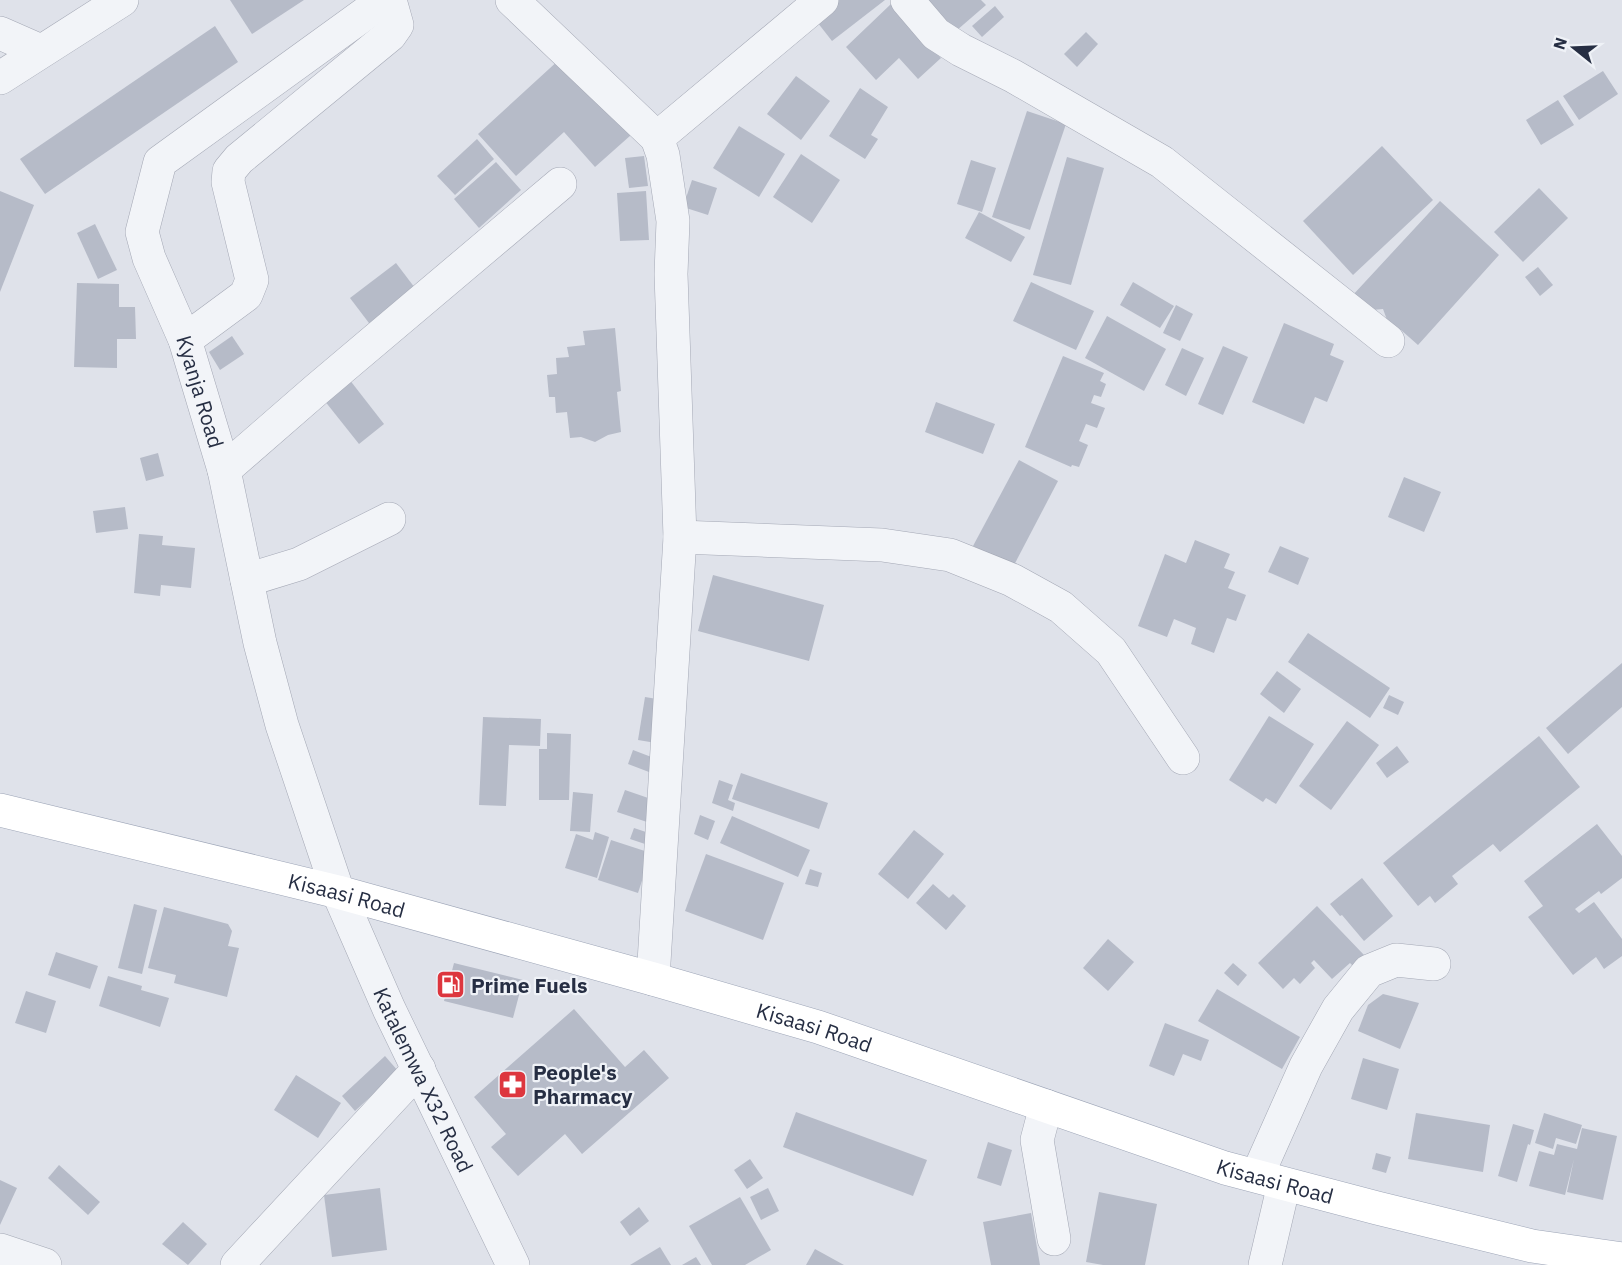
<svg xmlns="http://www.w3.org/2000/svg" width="1622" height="1265" font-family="'IBM Plex Sans',sans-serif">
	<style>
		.building { fill: #b6bbc8 }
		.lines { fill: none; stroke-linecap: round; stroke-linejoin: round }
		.minor-casing { stroke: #a4a8b5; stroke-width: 34 }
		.major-casing { stroke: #9da5b7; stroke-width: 34 }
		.minor { stroke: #f2f4f8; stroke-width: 33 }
		.major { stroke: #fff; stroke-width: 33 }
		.labels { text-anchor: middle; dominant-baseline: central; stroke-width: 4.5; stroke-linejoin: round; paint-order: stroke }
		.street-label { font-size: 21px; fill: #262e43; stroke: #eff2f7 }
		.poi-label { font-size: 21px; font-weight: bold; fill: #262e43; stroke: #eff2f7; text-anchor: start }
	</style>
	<rect width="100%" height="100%" fill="#dfe2ea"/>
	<!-- building -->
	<g class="building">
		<polygon points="230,0 304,0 252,34"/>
		<polygon points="837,0 885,0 832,41 814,18"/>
		<polygon points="926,0 981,0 986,5 949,37"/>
		<polygon points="891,4 941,58 918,79 899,58 876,80 846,47"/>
		<polygon points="995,6 1004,17 982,37 972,26"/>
		<polygon points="215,26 238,62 45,194 20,159"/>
		<polygon points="1086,32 1098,44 1077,67 1064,54"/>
		<polygon points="561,58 631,135 595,167 564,132 516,176 478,134"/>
		<polygon points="1603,71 1618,94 1579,120 1563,96"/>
		<polygon points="796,76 830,101 801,140 767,114"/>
		<polygon points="860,88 888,107 871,135 878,139 865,159 829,136"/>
		<polygon points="1558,100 1574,125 1541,145 1526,120"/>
		<polygon points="1027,111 1066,124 1030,230 992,217"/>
		<polygon points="739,126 785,154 759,197 713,168"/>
		<polygon points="477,139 494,159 455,195 437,176"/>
		<polygon points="1382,146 1433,200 1353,275 1303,221"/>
		<polygon points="801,154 840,180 812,223 773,197"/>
		<polygon points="644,156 648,186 629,188 625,158"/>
		<polygon points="1067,157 1104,168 1071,285 1033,275"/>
		<polygon points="971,160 996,168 982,212 957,204"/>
		<polygon points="496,162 521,190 479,228 454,199"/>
		<polygon points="692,180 717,188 708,215 683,207"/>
		<polygon points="1539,188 1568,218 1523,262 1494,232"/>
		<polygon points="0,191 34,205 0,292"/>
		<polygon points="646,191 649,240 620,241 617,193"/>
		<polygon points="1440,201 1499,255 1418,345 1401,330 1393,336 1383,309 1361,311 1352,296"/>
		<polygon points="979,212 1025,237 1011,262 965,238"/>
		<polygon points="95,224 117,270 98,279 77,233"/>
		<polygon points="396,263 418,292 372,327 350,298"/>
		<polygon points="1538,267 1553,285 1540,296 1525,277"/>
		<polygon points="1031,282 1094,311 1076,350 1013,321"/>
		<polygon points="1133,282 1174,306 1160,328 1120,305"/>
		<polygon points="77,283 119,284 119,307 135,307 136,339 117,339 117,368 74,367"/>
		<polygon points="1176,305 1193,314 1180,341 1163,333"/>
		<polygon points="1107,316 1166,349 1144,391 1085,358"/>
		<polygon points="1284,323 1334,344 1330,355 1344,361 1327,402 1315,397 1304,424 1252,402"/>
		<polygon points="615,328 621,391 617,392 621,432 608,435 595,442 581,437 570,438 567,412 556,413 555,397 549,397 547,375 557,374 556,358 569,357 567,347 585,345 583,331"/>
		<polygon points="232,336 244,354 220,370 209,352"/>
		<polygon points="1223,346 1248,357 1223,415 1198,404"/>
		<polygon points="1182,348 1204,358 1186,396 1165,385"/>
		<polygon points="1063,356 1104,373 1100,381 1106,384 1101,397 1094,395 1091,403 1105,408 1097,428 1086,424 1079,441 1088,445 1079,467 1072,465 1071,467 1025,447"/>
		<polygon points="349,379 384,424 359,444 324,400"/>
		<polygon points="936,402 995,424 983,454 925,432"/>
		<polygon points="158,453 164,476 146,481 140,458"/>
		<polygon points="1019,460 1058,481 1013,567 973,546"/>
		<polygon points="1404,477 1441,492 1424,532 1388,517"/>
		<polygon points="125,507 128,529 96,533 93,511"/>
		<polygon points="139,534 163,536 162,545 195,548 191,588 161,585 160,596 134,593"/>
		<polygon points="1195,540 1230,554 1224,568 1235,572 1228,588 1246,595 1236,621 1227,618 1214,653 1191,644 1196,628 1174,619 1167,637 1138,626 1165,554 1186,563"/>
		<polygon points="1280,546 1309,558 1298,585 1268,572"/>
		<polygon points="713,575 824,605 809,661 698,631"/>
		<polygon points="1308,633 1390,688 1370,718 1288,662"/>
		<polygon points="1622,663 1622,707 1568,754 1546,728"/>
		<polygon points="1277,671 1301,689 1284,713 1260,694"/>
		<polygon points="1389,695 1404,702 1398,715 1383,708"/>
		<polygon points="645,697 663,700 656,743 638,740"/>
		<polygon points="1269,716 1314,744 1276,804 1266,798 1263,802 1229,780"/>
		<polygon points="483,717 541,719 540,746 509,745 506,806 479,805"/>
		<polygon points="1347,721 1379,745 1331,810 1299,786"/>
		<polygon points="547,733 571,734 569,800 539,800 539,749 547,749"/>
		<polygon points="1539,736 1580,787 1500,852 1493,844 1452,876 1458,884 1435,903 1430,896 1418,906 1383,863"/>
		<polygon points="1397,746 1409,762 1387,778 1376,763"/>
		<polygon points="633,750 654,758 649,772 628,764"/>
		<polygon points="741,773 828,803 819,829 732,799"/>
		<polygon points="719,780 733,785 728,800 735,803 733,811 712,803"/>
		<polygon points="625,790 654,800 647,822 617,812"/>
		<polygon points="573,792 593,794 590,832 570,831"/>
		<polygon points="700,815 715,821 708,840 694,834"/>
		<polygon points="732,816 810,850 798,877 720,843"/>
		<polygon points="1597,824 1622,856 1622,878 1601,894 1599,891 1575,909 1579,913 1594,902 1622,939 1622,956 1604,969 1596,957 1573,975 1528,917 1543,906 1524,881"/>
		<polygon points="634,828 658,836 654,847 630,839"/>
		<polygon points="914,830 944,854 908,899 878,874"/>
		<polygon points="595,832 609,837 597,878 565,868 576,834 593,840"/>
		<polygon points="611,840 651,853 638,893 598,880"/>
		<polygon points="706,854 784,883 763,940 685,911"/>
		<polygon points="810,869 822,873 818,887 805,884"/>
		<polygon points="1362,878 1393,916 1364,941 1342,915 1340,916 1330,904"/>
		<polygon points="933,884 949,898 953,894 966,906 946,930 916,903"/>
		<polygon points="134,904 157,910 142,974 118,968"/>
		<polygon points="1317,906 1365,956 1354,967 1350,963 1332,979 1314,960 1311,963 1315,968 1300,984 1294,978 1283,989 1258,963"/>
		<polygon points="164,907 228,924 232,931 228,946 239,948 227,997 174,983 176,975 148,968"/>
		<polygon points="1108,939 1134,962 1108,991 1083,968"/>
		<polygon points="56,952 98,966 90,989 48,975"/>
		<polygon points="454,963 523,980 513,1018 444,1001"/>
		<polygon points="1233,963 1247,975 1238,986 1224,973"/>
		<polygon points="108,976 142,986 141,990 169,998 160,1027 99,1006"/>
		<polygon points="1217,989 1300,1037 1282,1069 1198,1021"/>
		<polygon points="26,991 56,1001 46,1033 15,1023"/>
		<polygon points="1383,994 1419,1003 1400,1049 1358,1031 1368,1005"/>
		<polygon points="574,1009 625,1067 644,1050 669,1078 582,1154 565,1134 518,1176 491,1147 506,1134 474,1097"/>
		<polygon points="1165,1023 1209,1040 1201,1061 1183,1054 1174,1076 1149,1066"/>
		<polygon points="385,1056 398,1071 355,1111 342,1096"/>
		<polygon points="1363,1058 1399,1069 1387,1110 1351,1099"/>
		<polygon points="296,1075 341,1103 318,1138 274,1110"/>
		<polygon points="796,1112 927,1160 913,1196 783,1147"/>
		<polygon points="1416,1113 1490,1125 1483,1172 1408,1159"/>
		<polygon points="1544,1113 1582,1125 1576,1144 1556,1138 1553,1149 1535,1143"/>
		<polygon points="1513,1124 1534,1130 1530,1145 1528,1144 1517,1182 1498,1176"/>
		<polygon points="1582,1128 1617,1136 1603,1200 1567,1192 1574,1159 1565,1195 1529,1186 1539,1151 1554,1155 1557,1144 1577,1149"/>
		<polygon points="988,1142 1012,1150 1001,1186 977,1178"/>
		<polygon points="1376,1153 1391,1157 1386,1173 1372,1169"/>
		<polygon points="750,1159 763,1178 747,1189 734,1170"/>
		<polygon points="59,1165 100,1202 88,1215 48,1178"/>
		<polygon points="0,1180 17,1188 0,1225"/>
		<polygon points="380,1188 387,1250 332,1257 324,1195"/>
		<polygon points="768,1188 779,1211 761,1220 750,1197"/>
		<polygon points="1099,1192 1157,1204 1145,1265 1103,1265 1086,1262"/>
		<polygon points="740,1197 771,1250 745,1265 712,1265 689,1226"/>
		<polygon points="639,1207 649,1221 630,1236 620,1222"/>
		<polygon points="1031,1213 1040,1265 991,1265 983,1222"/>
		<polygon points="183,1222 207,1244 188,1265 162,1244"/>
		<polygon points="660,1247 671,1265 630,1265"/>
		<polygon points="815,1249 844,1265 806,1265"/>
		<polygon points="696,1257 701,1265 682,1265"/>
	</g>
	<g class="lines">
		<defs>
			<g id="minor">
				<path id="s1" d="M384 0 160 162 142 232 149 258 185 340 224 470 260 643 282 725 338 892 389 1009 513 1265"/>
				<polyline points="512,0 657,138 663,155 673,221 671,274 680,537 653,979"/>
				<polyline points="907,0 936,34 961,50 1013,76 1162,162 1388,341"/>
				<polyline points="0,33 41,51"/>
				<polyline points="0,78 122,0"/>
				<polyline points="657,138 822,0"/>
				<polyline points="185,340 246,295 252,280 228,182 229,171 239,159 390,35 397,25 390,0"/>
				<polyline points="224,470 316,390 560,184"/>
				<polyline points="680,537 882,545 950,555 1012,580 1061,607 1111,651 1183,758"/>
				<polyline points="247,580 299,564 389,519"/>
				<polyline points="1046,1106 1037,1140 1054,1239"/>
				<polyline points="1257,1176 1306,1066 1338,1009 1369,971 1396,960 1434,964"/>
				<polyline points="0,1250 45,1265"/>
				<polyline points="237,1265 419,1069"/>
				<polyline points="1265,1265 1284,1184"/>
			</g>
			<g id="major">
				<path id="s2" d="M0 810 338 892 653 979 818 1027 1225 1168 1377 1208 1532 1246 1622 1259"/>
			</g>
		</defs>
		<!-- minor casing -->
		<use href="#minor" class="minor-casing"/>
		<!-- major casing -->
		<use href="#major" class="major-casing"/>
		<!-- minor -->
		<use href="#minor" class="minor"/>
		<!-- major -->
		<use href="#major" class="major"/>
	</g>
	<!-- icons -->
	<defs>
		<symbol id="fuel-square" viewBox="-11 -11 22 22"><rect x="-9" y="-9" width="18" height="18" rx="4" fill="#dd363e" stroke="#eff2f7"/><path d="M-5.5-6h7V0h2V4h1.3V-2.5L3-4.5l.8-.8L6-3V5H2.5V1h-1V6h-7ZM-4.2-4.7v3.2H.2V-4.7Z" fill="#fff"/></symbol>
		<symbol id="pharmacy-square" viewBox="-11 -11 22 22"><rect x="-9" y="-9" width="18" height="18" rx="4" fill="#dd363e" stroke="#eff2f7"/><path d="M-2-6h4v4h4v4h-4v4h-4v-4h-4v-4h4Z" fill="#fff"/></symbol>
	</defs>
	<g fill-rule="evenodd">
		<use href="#fuel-square" x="434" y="968" width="33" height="33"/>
		<use href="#pharmacy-square" x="496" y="1068" width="33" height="33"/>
	</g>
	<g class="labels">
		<!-- street labels -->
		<g class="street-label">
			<text stroke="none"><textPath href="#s1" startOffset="519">Kyanja Road</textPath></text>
			<text stroke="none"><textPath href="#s2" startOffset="357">Kisaasi Road</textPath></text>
			<text stroke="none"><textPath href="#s2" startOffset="843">Kisaasi Road</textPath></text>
			<text stroke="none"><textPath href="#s1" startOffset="1245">Katalemwa X32 Road</textPath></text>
			<text stroke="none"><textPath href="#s2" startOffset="1329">Kisaasi Road</textPath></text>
		</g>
		<!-- poi labels -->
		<g class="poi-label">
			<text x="471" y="985">Prime Fuels</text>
			<text x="533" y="1072">People's<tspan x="533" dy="24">Pharmacy</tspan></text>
		</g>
	</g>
	<!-- north arrow -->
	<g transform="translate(1574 48) rotate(288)" stroke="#eff2f7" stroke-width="4.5" paint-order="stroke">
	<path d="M0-4.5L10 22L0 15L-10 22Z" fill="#262e43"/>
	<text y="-9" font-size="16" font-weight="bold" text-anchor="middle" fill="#262e43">N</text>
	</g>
</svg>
